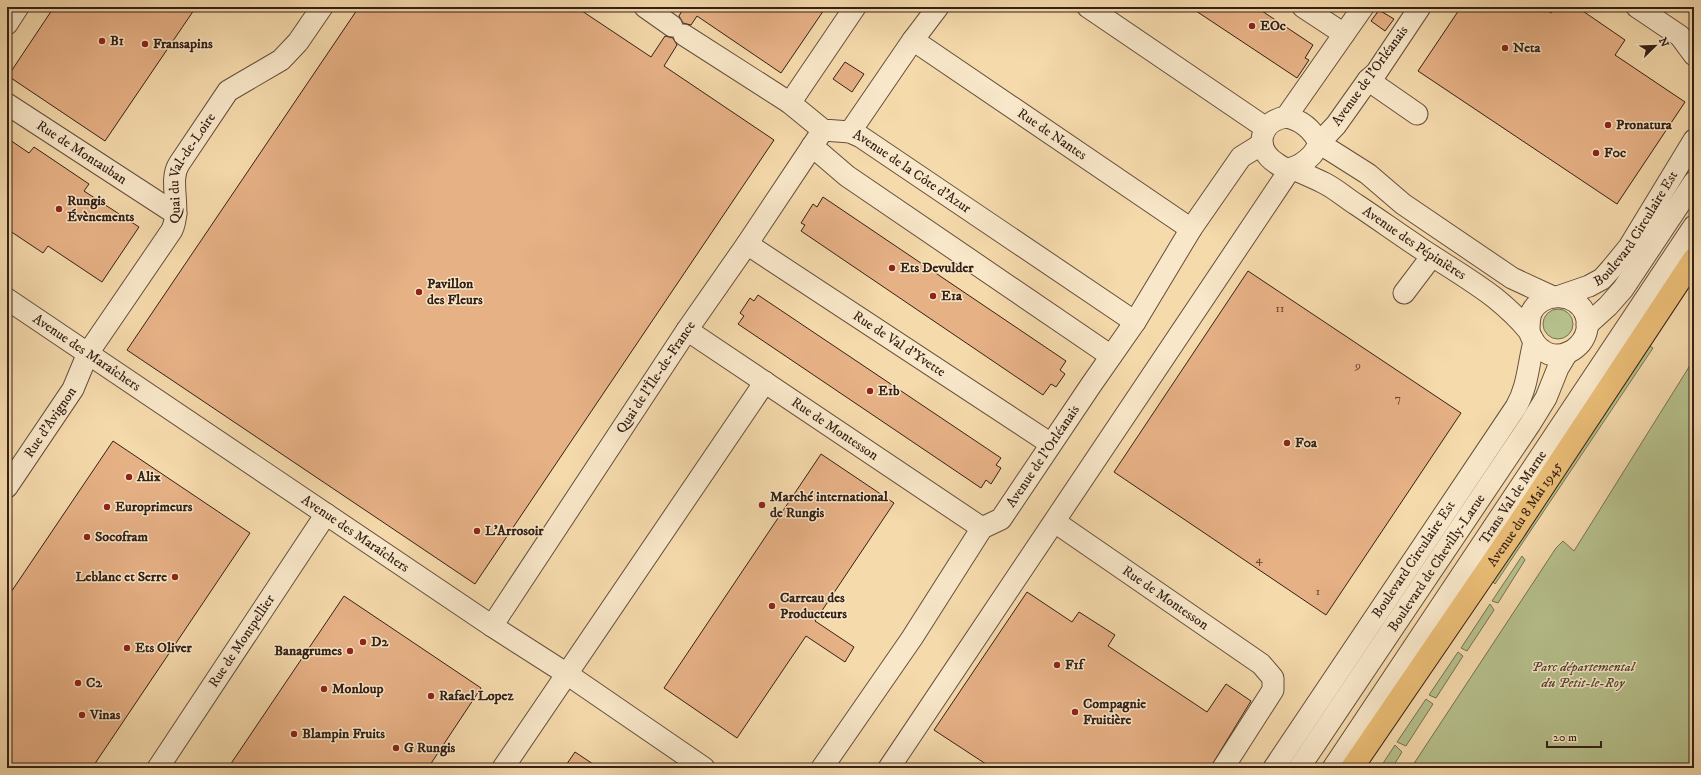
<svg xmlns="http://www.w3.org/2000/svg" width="1701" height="775" font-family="'IM FELL DW Pica',serif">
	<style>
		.green { fill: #b6c18d; stroke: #767052 }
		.building { fill: #e7b186; stroke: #352016 }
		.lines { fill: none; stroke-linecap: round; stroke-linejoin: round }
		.minor-casing { stroke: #654e3c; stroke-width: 23 }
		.major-casing { stroke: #352016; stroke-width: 24 }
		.minor { stroke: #f8e7c9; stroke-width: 21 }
		.major { stroke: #eabd76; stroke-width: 22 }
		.poi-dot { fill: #8f2418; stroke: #f8e7c9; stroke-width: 1.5 }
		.labels { text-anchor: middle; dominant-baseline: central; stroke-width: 3; stroke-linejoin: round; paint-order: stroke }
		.number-label { font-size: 12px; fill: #624432 }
		.poi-label { font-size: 14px; font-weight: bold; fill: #352016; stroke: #f8e7c9; text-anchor: start }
		.street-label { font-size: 14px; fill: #352016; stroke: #f8e7c9 }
		.park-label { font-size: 14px; font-style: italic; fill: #554834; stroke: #f8e7c9 }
	</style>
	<rect width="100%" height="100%" fill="#f5daac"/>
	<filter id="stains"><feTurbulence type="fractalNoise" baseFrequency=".005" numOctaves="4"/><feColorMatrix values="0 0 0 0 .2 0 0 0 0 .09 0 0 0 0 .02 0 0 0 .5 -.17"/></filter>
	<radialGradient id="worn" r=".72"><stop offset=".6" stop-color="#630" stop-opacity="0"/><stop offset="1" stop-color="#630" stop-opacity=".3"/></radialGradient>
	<!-- green -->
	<g class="green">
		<circle cx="1558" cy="324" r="15"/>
		<polygon points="1648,345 1653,348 1495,584 1491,580"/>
		<polygon points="1694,359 1694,768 1411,768 1556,548 1563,541 1574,551"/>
		<polygon points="1522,556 1525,560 1498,603 1492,601"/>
		<polygon points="1490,604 1494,610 1467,651 1461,648"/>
		<polygon points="1458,652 1463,656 1436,698 1429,695"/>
		<polygon points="1426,699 1433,704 1406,746 1397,742"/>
		<polygon points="1395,745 1402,752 1392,768 1380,768"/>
	</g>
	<!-- building -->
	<g class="building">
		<polygon points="54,7 196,7 105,141 8,76"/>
		<polygon points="359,7 576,7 651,57 665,36 673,38 677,45 664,66 774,140 475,584 127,350"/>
		<polygon points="684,7 826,7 781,73 697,16 691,25 683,23 679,16"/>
		<polygon points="1190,7 1256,7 1313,45 1305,58 1309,60 1297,78"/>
		<polygon points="1461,7 1542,7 1551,13 1555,7 1577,7 1625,40 1615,55 1685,102 1617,204 1418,71"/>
		<polygon points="1379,10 1394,19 1385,31 1371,21"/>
		<polygon points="845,62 864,74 852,92 833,79"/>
		<polygon points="7,138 29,153 34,147 89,184 84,191 139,227 102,282 48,246 43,253 7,229"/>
		<polygon points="823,197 1066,361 1060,370 1065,374 1056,387 1051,384 1043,395 801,231 805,225 801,223 813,204 817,207"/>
		<polygon points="1248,271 1461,413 1326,615 1114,472"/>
		<polygon points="758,295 1001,458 996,465 1001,468 991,484 986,480 981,488 738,324 744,316 740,313 750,298 754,301"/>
		<polygon points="113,441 250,533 92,768 7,768 7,598"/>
		<polygon points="821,454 894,503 815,621 854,647 845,662 806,636 737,738 664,688"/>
		<polygon points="1027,592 1072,622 1079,612 1115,635 1108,646 1207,712 1226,684 1251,701 1210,768 992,768 934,730"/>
		<polygon points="344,596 481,688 428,768 228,768"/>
		<polygon points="575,752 599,768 564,768"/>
	</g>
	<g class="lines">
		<defs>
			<g id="minor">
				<polyline points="645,7 672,26"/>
				<polyline points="1088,7 1266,128"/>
				<polyline points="1303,7 1344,34"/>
				<polyline points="1420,7 1376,73 1368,80 1336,125 1319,143 1368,174 1403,204 1512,278 1553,297"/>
				<polyline points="1637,7 1680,36 1694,55"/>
				<polyline points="7,24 18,7"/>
				<path id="s1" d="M684 35 790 103 823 130 850 132 861 137 1135 322"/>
				<path id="s2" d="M913 40 1191 229"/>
				<polyline points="1368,80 1417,114"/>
				<polyline points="790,103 855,7"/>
				<path id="s3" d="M7 104 176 214"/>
				<path d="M1286 117C1301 120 1312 129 1319 143 1315 153 1310 158 1301 164 1297 166 1292 169 1287 169 1283 168 1279 165 1276 163 1253 148 1260 121 1286 117Z"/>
				<polyline points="1286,117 1363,7"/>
				<polyline points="850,132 913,40 938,7"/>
				<polyline points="812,146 847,176 1111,356"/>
				<path id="s4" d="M747 244 1051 444"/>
				<polyline points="1404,293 1432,256"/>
				<path id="s5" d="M1560 296 1589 286 1602 279 1611 269 1629 247 1694 140"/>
				<path id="s6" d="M7 299 492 626 567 674 704 768"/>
				<polyline points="1587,325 1608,306 1623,289 1694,182"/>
				<path id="s7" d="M687 330 982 528"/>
				<path id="s8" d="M7 487 73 389 88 353 172 230C182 208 168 181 179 164L228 91 281 60 298 42 322 7"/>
				<path id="s9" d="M1055 522 1261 664 1273 678V690L1223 768"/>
				<path id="s10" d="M492 626 687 330 747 244 823 130"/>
				<path id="s11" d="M158 768 326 514"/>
				<polyline points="503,768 765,382"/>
				<path id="s12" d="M822 768 912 638 982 528 1001 519 1091 385 1135 322 1191 229 1241 157 1262 144"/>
				<path id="s13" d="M889 768 1291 168C1302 173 1314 178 1324 183 1336 189 1346 198 1357 205 1378 219 1399 234 1420 248 1444 264 1472 280 1495 298 1506 307 1519 319 1528 330 1530 332 1530 335 1532 338 1535 345 1542 351 1549 354 1571 360 1593 338 1586 316 1578 292 1542 290 1531 313 1529 319 1529 325 1529 331"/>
				<path id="s14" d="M1274 768 1516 407C1528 386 1528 365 1534 342"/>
				<path id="s15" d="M1299 768 1530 424 1546 398 1558 368 1567 353"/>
				<path id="s16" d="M1333 768 1694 226"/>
			</g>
			<g id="major">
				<path id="s17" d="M1352 768 1514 531 1694 259"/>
			</g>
		</defs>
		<!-- minor casing -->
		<use href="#minor" class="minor-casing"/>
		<!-- major casing -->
		<use href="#major" class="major-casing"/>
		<!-- minor -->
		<use href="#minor" class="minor"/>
		<!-- major -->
		<use href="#major" class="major"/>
	</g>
	<!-- markers -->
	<g class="poi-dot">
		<circle cx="1252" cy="26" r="4"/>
		<circle cx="102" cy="41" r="4"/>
		<circle cx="145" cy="44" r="4"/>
		<circle cx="1505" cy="48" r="4"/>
		<circle cx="1608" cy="125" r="4"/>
		<circle cx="1596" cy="153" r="4"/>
		<circle cx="59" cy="209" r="4"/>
		<circle cx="892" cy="268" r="4"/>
		<circle cx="419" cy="292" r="4"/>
		<circle cx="933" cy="296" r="4"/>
		<circle cx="870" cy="391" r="4"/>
		<circle cx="1287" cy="443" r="4"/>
		<circle cx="129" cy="477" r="4"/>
		<circle cx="762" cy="505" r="4"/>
		<circle cx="107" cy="507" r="4"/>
		<circle cx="477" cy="531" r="4"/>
		<circle cx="87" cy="537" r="4"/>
		<circle cx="175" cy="577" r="4"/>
		<circle cx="772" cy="606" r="4"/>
		<circle cx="363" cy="642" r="4"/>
		<circle cx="127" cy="648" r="4"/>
		<circle cx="350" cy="651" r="4"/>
		<circle cx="1057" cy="665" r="4"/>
		<circle cx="78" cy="683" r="4"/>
		<circle cx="324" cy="689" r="4"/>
		<circle cx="431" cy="696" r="4"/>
		<circle cx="1075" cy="712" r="4"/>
		<circle cx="82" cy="715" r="4"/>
		<circle cx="294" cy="734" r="4"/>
		<circle cx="396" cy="748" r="4"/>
	</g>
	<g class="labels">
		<!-- number labels -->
		<g class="number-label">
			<text x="1280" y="308">11</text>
			<text x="1358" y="365">9</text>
			<text x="1398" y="398">7</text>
			<text x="1259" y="559">4</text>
			<text x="1318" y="591">1</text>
		</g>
		<!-- poi labels -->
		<g class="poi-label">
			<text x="1260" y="26">EOc</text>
			<text x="110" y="41">B1</text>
			<text x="153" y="44">Fransapins</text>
			<text x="1513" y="48">Neta</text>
			<text x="1616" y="125">Pronatura</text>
			<text x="1604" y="153">F0c</text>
			<text x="67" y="201">Rungis<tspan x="67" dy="16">Évènements</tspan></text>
			<text x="900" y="268">Ets Devulder</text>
			<text x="427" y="284">Pavillon<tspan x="427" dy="16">des Fleurs</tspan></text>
			<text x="941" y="296">E1a</text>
			<text x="878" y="391">E1b</text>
			<text x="1295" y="443">F0a</text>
			<text x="137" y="477">Alix</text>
			<text x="770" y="497">Marché international<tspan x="770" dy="16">de Rungis</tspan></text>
			<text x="115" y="507">Europrimeurs</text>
			<text x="485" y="531">L'Arrosoir</text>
			<text x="95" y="537">Socofram</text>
			<text x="167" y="577" text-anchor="end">Leblanc et Serre</text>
			<text x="780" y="598">Carreau des<tspan x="780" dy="16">Producteurs</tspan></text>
			<text x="371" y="642">D2</text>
			<text x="135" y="648">Ets Oliver</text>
			<text x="342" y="651" text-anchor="end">Banagrumes</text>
			<text x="1065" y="665">F1f</text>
			<text x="86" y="683">C2</text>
			<text x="332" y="689">Monloup</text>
			<text x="439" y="696">Rafael Lopez</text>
			<text x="1083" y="704">Compagnie<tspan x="1083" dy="16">Fruitière</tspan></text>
			<text x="90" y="715">Vinas</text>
			<text x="302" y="734">Blampin Fruits</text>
			<text x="404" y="748">G Rungis</text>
		</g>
		<!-- street labels -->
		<g class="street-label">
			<text transform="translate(1370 76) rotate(-54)">Avenue de l'Orléanais</text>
			<text stroke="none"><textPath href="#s2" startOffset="168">Rue de Nantes</textPath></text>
			<text stroke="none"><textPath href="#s3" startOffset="89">Rue de Montauban</textPath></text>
			<text stroke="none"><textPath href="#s8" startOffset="373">Quai du Val-de-Loire</textPath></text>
			<text stroke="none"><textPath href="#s1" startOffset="269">Avenue de la Côte d'Azur</textPath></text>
			<text stroke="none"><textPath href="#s5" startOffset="106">Boulevard Circulaire Est</textPath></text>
			<text stroke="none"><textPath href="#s13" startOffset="867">Avenue des Pépinières</textPath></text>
			<text stroke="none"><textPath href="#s4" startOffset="182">Rue de Val d'Yvette</textPath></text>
			<text stroke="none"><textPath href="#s6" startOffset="96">Avenue des Maraîchers</textPath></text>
			<text stroke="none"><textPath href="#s10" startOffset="298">Quai de l'Île-de-France</textPath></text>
			<text stroke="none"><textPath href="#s8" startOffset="78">Rue d'Avignon</textPath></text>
			<text stroke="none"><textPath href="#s7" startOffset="178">Rue de Montesson</textPath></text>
			<text stroke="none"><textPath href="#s12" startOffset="385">Avenue de l'Orléanais</textPath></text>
			<text stroke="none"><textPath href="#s16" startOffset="325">Trans Val de Marne</textPath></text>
			<text stroke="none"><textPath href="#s17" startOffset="307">Avenue du 8 Mai 1945</textPath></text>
			<text stroke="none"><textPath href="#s6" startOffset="420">Avenue des Maraîchers</textPath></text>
			<text stroke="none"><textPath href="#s14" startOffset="251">Boulevard Circulaire Est</textPath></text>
			<text stroke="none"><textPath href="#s15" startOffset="247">Boulevard de Chevilly-Larue</textPath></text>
			<text stroke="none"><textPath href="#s9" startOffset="134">Rue de Montesson</textPath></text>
			<text stroke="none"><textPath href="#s11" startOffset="152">Rue de Montpellier</textPath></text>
		</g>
		<!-- park labels -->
		<g class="park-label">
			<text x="1583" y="667">Parc départemental<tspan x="1583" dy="16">du Petit-le-Roy</tspan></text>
		</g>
	</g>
	<!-- margin -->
	<rect width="1701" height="775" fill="none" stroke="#f5daac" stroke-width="24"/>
	<rect x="8" y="8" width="1685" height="759" fill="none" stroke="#352016" stroke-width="2"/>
	<rect x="12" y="12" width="1677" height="751" fill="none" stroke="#352016"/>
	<!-- north arrow -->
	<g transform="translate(1655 46) rotate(67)" stroke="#f8e7c9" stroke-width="3" paint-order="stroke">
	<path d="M0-3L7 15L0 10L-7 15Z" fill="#352016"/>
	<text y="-6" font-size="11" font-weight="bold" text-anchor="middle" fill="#352016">N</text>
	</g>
	<!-- scale -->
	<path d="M1547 741v6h54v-6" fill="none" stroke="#352016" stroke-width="2"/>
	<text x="1553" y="741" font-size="12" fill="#352016" stroke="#f8e7c9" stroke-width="3" paint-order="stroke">20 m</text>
	<rect width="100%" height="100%" filter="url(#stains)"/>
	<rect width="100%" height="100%" fill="url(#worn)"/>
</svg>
